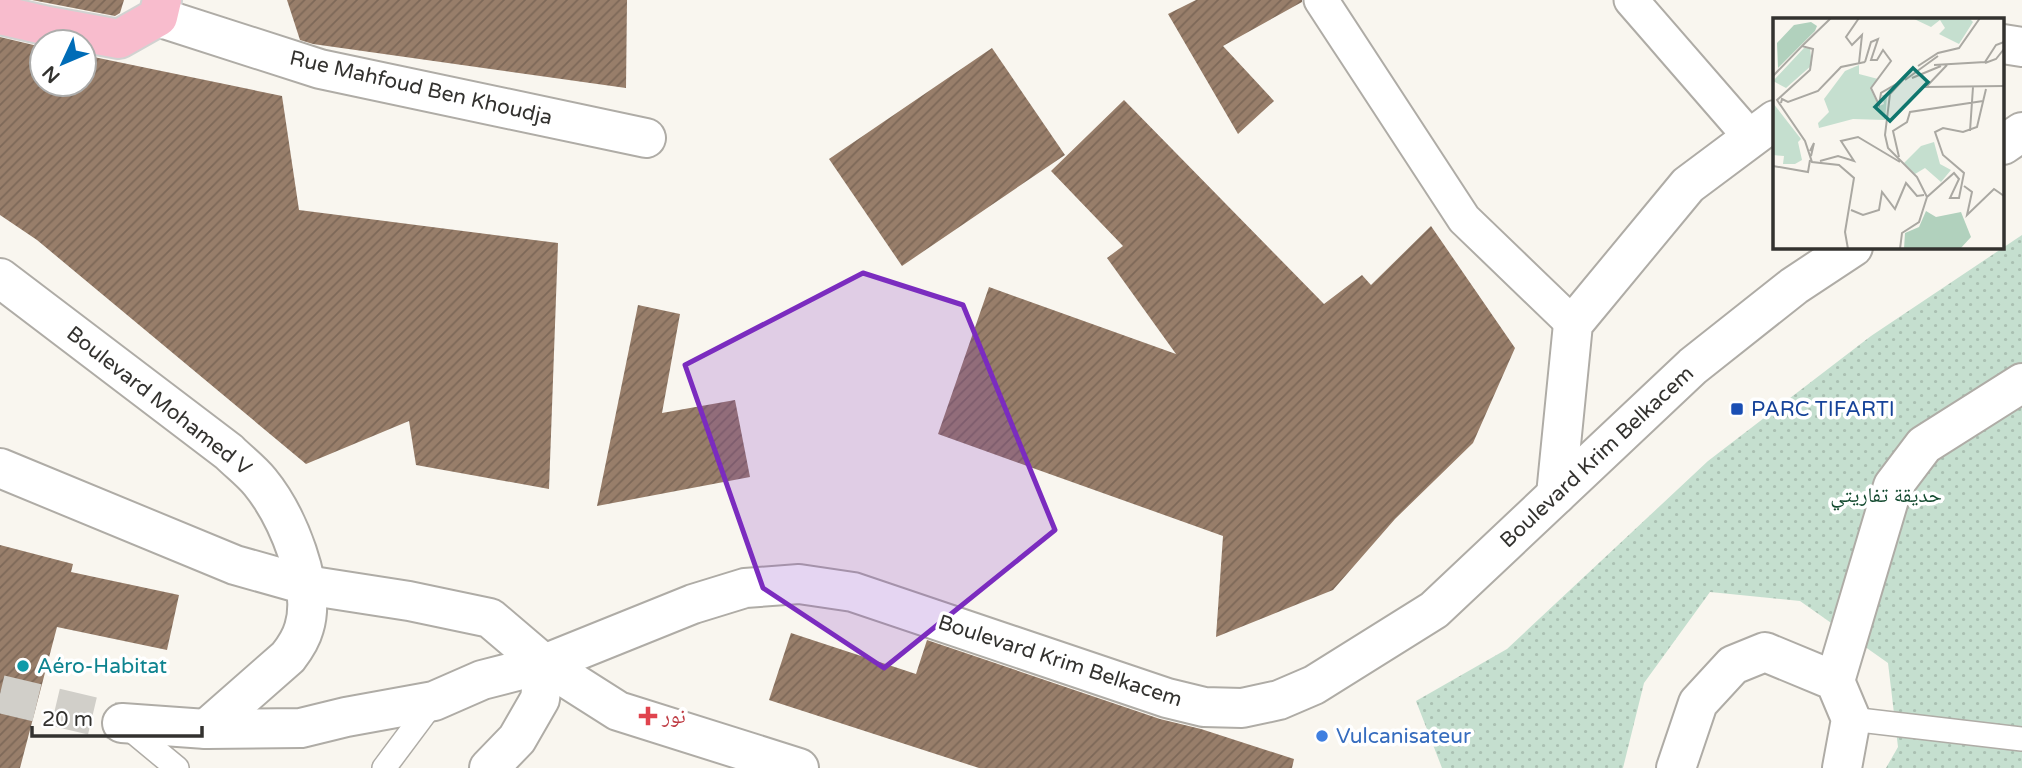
<svg xmlns="http://www.w3.org/2000/svg" width="2022" height="768" font-family="'Varela Round','Noto Naskh Arabic',sans-serif">
	<style>
		.garden { fill: url(#garden-dots) }
		.building { fill: url(#building-hatch) }
		.lines { fill: none; stroke-linecap: round; stroke-linejoin: round }
		.secondary-tunnel { stroke: #d1cfc9; stroke-width: 38; stroke-dasharray: 38 19; stroke-linecap: butt }
		.service-casing { stroke: #afaca6; stroke-width: 26 }
		.pedestrian-casing { stroke: #afaca6; stroke-width: 37 }
		.minor-casing { stroke: #afaca6; stroke-width: 42 }
		.tertiary-casing { stroke: #afaca6; stroke-width: 42 }
		.secondary-casing { stroke: #afaca6; stroke-width: 42 }
		.primary-casing { stroke: #d2d2d1; stroke-width: 42 }
		.service { stroke: #fff; stroke-width: 23 }
		.pedestrian { stroke: #fff; stroke-width: 33 }
		.minor { stroke: #fff; stroke-width: 38 }
		.tertiary { stroke: #fff; stroke-width: 38 }
		.secondary { stroke: #fff; stroke-width: 38 }
		.primary { stroke: #f8bccd; stroke-width: 38 }
		.marked { fill: #7b2cbf; fill-opacity: 0.2; stroke: #7b2cbf; stroke-width: 5; stroke-linejoin: round }
		.transit-dot { fill: #1a4fb4; stroke: #fff; stroke-width: 2.5 }
		.culture-dot { fill: #0f9aa8; stroke: #fff; stroke-width: 2.5 }
		.health-dot { fill: #e0444e; stroke: #fff; stroke-width: 2.5 }
		.shop-dot { fill: #3f7fe0; stroke: #fff; stroke-width: 2.5 }
		.labels { text-anchor: middle; dominant-baseline: central; stroke-width: 7; stroke-linejoin: round; paint-order: stroke }
		.street-label { font-size: 21px; fill: #33322f; stroke: #fff }
		.transit-label { font-size: 21px; fill: #164399; stroke: #fff; text-anchor: start }
		.park-label { font-size: 21px; fill: #144b30; stroke: #fff }
		.culture-label { font-size: 21px; fill: #0d838f; stroke: #fff; text-anchor: start }
		.health-label { font-size: 21px; fill: #be3a42; stroke: #fff; text-anchor: start }
		.shop-label { font-size: 21px; fill: #366cbe; stroke: #fff; text-anchor: start }
		.inset-road { fill: none; stroke: #aaa8a2; stroke-width: 2 }
		.view { fill: #0f766e; fill-opacity: 0.15; stroke: #0f766e; stroke-width: 3.5 }
		.inset-edge { fill: none; stroke: #33322f; stroke-width: 3.5 }
	</style>
	<defs>
		<pattern id="garden-dots" width="8" height="8" patternUnits="userSpaceOnUse" patternTransform="scale(1.75)"><rect width="8" height="8" fill="#c5dfcf"/><path d="M2 2h.1M6 6h.1" fill="none" stroke="#aac0b2" stroke-width="1.8" stroke-linecap="round"/></pattern>
		<pattern id="building-hatch" width="6" height="6" patternUnits="userSpaceOnUse" patternTransform="scale(1.75)"><rect width="6" height="6" fill="#987e6a"/><path d="M-1 1l2-2M0 6l6-6M5 7l2-2" fill="none" stroke="#7d6858"/></pattern>
	</defs>
	<rect width="100%" height="100%" fill="#f9f6ef"/>
	<!-- garden -->
	<polygon class="garden" points="2022,235 2022,768 1886,768 1898,747 1888,663 1800,601 1710,592 1644,683 1623,768 1442,768 1416,701 1507,649 1708,461 1871,336"/>
	<!-- building -->
	<g class="building">
		<polygon points="32,0 124,0 120,13 115,16"/>
		<polygon points="287,0 627,0 626,88 313,44 300,40"/>
		<polygon points="1196,0 1302,0 1302,2 1223,46 1274,101 1238,134 1168,14"/>
		<polygon points="0,37 42,47 42,84 84,84 84,55 282,96 299,210 558,243 549,489 416,465 409,421 306,464 37,240 0,215"/>
		<polygon points="992,48 1065,155 902,266 829,159"/>
		<polygon points="1124,100 1324,304 1362,275 1371,285 1431,226 1515,348 1473,443 1395,519 1333,590 1216,637 1223,536 938,434 989,287 1176,354 1107,258 1123,246 1051,171"/>
		<polygon points="638,305 680,314 662,413 735,400 750,477 597,506"/>
		<polygon points="0,545 73,564 71,572 179,595 167,650 57,627 20,768 0,768"/>
		<polygon points="791,633 916,674 927,640 1160,719 1201,729 1294,759 1292,768 979,768 769,700"/>
	</g>
	<g class="lines">
		<!-- secondary-tunnel -->
		<polyline class="secondary-tunnel" points="0,694 122,723"/>
		<defs>
			<g id="service">
				<polyline points="1851,719 2022,739"/>
				<polyline points="125,725 177,768"/>
				<polyline points="384,768 434,701"/>
			</g>
			<g id="pedestrian">
				<polyline points="1321,0 1464,219 1573,324"/>
				<polyline points="1631,0 1751,138"/>
			</g>
			<g id="minor">
				<polyline points="158,17 320,69 646,138"/>
				<polyline points="2003,44 2022,47"/>
				<polyline points="1556,495 1573,324 1688,185 1775,120"/>
				<polyline points="1835,681 1893,486 1924,445 2022,383"/>
				<polyline points="489,768 517,739 540,699 544,664"/>
			</g>
			<g id="tertiary">
				<polyline points="544,664 618,711 799,768"/>
				<polyline points="1676,768 1698,703 1733,665 1765,652 1835,681 1851,719 1842,768"/>
			</g>
			<g id="secondary">
				<polyline points="2003,145 2022,132"/>
				<path d="M0 278 229 452C239 462 251 471 260 482 287 515 317 586 304 628 301 639 295 648 288 657L206 729"/>
				<polyline points="0,468 235,565 306,585 409,601 490,618 544,664"/>
				<polyline points="122,723 206,729 301,728 346,717 434,701 482,680 544,664 693,604 745,588 799,584 853,592 1167,698 1204,707 1242,708 1279,700 1314,685 1434,610 1693,366 1794,286 1853,247"/>
			</g>
			<polyline id="primary" points="0,15 48,26 119,39 158,17 162,0"/>
		</defs>
		<!-- service casing -->
		<use href="#service" class="service-casing"/>
		<!-- pedestrian casing -->
		<use href="#pedestrian" class="pedestrian-casing"/>
		<!-- minor casing -->
		<use href="#minor" class="minor-casing"/>
		<!-- tertiary casing -->
		<use href="#tertiary" class="tertiary-casing"/>
		<!-- secondary casing -->
		<use href="#secondary" class="secondary-casing"/>
		<!-- primary casing -->
		<use href="#primary" class="primary-casing"/>
		<!-- service -->
		<use href="#service" class="service"/>
		<!-- pedestrian -->
		<use href="#pedestrian" class="pedestrian"/>
		<!-- minor -->
		<use href="#minor" class="minor"/>
		<!-- tertiary -->
		<use href="#tertiary" class="tertiary"/>
		<!-- secondary -->
		<use href="#secondary" class="secondary"/>
		<!-- primary -->
		<use href="#primary" class="primary"/>
	</g>
	<!-- marked area -->
	<path class="marked" d="M863 273 963 305 1055 530 884 668 763 588 685 365Z"/>
	<!-- markers -->
	<rect class="transit-dot" x="1730" y="402" width="14" height="14" rx="3.5"/>
	<circle class="culture-dot" cx="23" cy="666" r="7"/>
	<path class="health-dot" d="M644.5 705.5h7v7h7v7h-7v7h-7v-7h-7v-7h7z"/>
	<circle class="shop-dot" cx="1322" cy="736" r="7"/>
	<g class="labels">
		<!-- street labels -->
		<g class="street-label">
			<text transform="translate(421 88) rotate(13)">Rue Mahfoud Ben Khoudja</text>
			<text transform="translate(159 401) rotate(38)">Boulevard Mohamed V</text>
			<text transform="translate(1597 457) rotate(-43)">Boulevard Krim Belkacem</text>
			<text transform="translate(1060 661) rotate(18)">Boulevard Krim Belkacem</text>
		</g>
		<!-- transit labels -->
		<g class="transit-label">
			<text x="1751" y="409">PARC TIFARTI</text>
		</g>
		<!-- park labels -->
		<g class="park-label">
			<text x="1886" y="495">حديقة تفاريتي</text>
		</g>
		<!-- culture labels -->
		<g class="culture-label">
			<text x="37" y="666">Aéro-Habitat</text>
		</g>
		<!-- health labels -->
		<g class="health-label">
			<text x="662" y="716">نور</text>
		</g>
		<!-- shop labels -->
		<g class="shop-label">
			<text x="1336" y="736">Vulcanisateur</text>
		</g>
	</g>
	<!-- overview -->
	<g transform="translate(1773 18)">
		<rect width="231" height="231" fill="#f9f6ef"/>
		<path d="M38 4 44 8 42 13 5 50 4 25 21 7ZM153 193 163 199 188 194 198 219 187 231H131L132 215 146 209Z" fill="#b1d1bd"/>
		<path d="M0 85 28 121 25 124 29 142 22 146H10L11 138 0 137ZM161 124 167 146 178 152 168 164 152 150 142 156 131 145 148 128Z" fill="#c5dfcf"/>
		<path d="M139 0H196L200 4 186 26 166 16 172 10 167 2 158 9ZM31 30H37L39 47 13 70 0 63ZM86 47V56L105 61 97 70 106 88 111 86 109 77 114 78 112 102 80 101 46 110 45 105 56 94 51 81 72 53Z" fill="#c5dfcf"/>
		<path class="inset-road" d="M29 28 58 0M92 44 98 24 105 21 98 42H104L110 32 118 43 98 70 106 87 108 75 125 65M86 45 89 17 79 27 73 19 86 0M212 45 223 41 231 31M161 47 212 44 223 27 231 24M174 47 153 69 231 68M145 48 165 35 186 30 207 0M138 53 117 76 112 117 115 130 144 159 154 179M0 58 29 28 40 31 37 52 4 82 32 123 39 144 66 147 81 160 72 214 75 231M139 60 168 48M132 62 165 38M8 85 9 81 15 84 45 73 68 49 92 44M231 91V137M197 113 200 69M37 133 41 125 38 138M126 139 120 113 134 104 137 94 210 83M47 143 65 138 81 143 68 123 85 119 127 144M0 148 35 154 37 142M191 168 199 174 194 197 221 171 231 178M154 179 181 155 186 161 177 180H186L191 155 170 137 162 114 170 110 190 114 204 109 213 71M78 192 90 197 106 192 109 174 122 191 133 165 144 178 151 177M127 231 129 215 146 204 154 179"/>
		<path class="view" d="M140 50 155 64 117 103 102 89Z"/>
		<rect width="231" height="231" class="inset-edge"/>
	</g>
	<!-- north arrow -->
	<g transform="translate(63 63) rotate(226)"><circle r="33" fill="#ffffff" stroke="#adadac" stroke-width="2"/>
	<path d="M0-5L12 26L0 18L-12 26Z" fill="#006cb7"/>
	<text y="-10" font-size="19" font-weight="bold" text-anchor="middle" fill="#33322f">N</text>
	</g>
	<!-- scale -->
	<path d="M32 726v10h170v-10" fill="none" stroke="#33322f" stroke-width="3.5"/>
	<text x="42" y="726" font-size="21" fill="#33322f" stroke="#ffffff" stroke-width="5" paint-order="stroke">20 m</text>
</svg>
